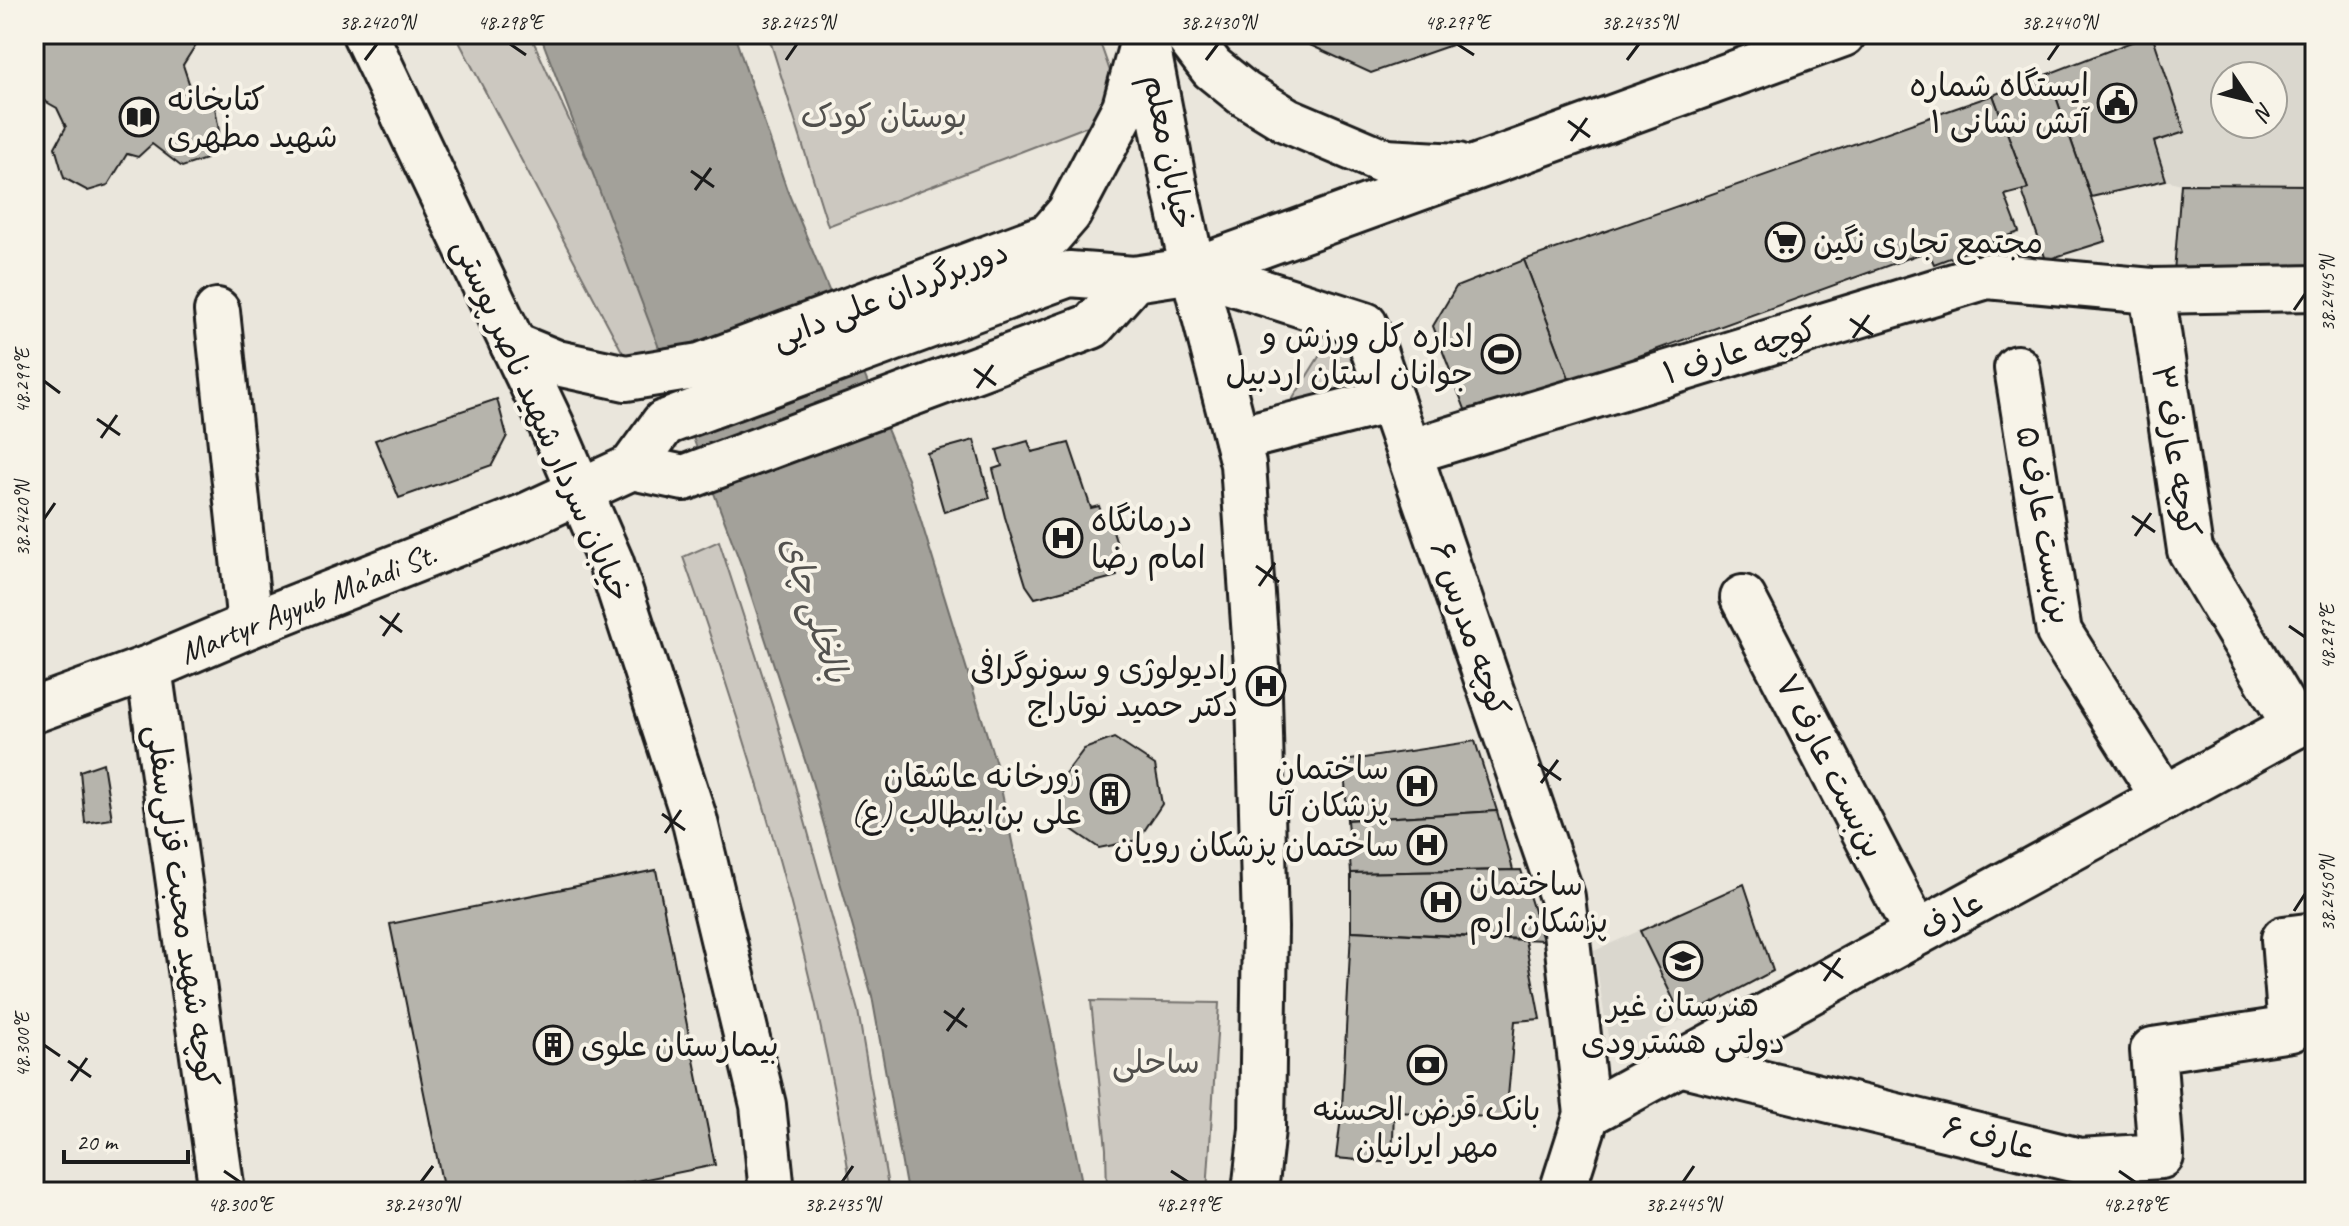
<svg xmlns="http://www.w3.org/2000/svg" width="2349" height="1226" font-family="Caveat,'Playpen Sans Arabic',sans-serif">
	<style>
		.built { fill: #dad7ce; fill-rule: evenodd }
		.green { fill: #ccc8c0; stroke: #74726e; stroke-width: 2 }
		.water { fill: #a3a19a; stroke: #6d6c68; stroke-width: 2 }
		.building { fill: #b6b4ac; stroke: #1c1c1c; stroke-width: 2 }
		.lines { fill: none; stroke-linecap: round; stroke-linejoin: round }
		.street-casing { stroke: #1c1c1c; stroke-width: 50 }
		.secondary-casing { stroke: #1c1c1c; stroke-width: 50 }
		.street { stroke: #f7f3e8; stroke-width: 44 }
		.secondary { stroke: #f7f3e8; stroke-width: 44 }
		.ticks { fill: none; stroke: #1c1c1c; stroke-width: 3 }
		.labels { text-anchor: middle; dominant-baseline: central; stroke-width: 8; stroke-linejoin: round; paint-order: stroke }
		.poi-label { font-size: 32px; fill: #1c1c1c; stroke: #f7f3e8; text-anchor: end }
		.park-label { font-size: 32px; fill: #51504d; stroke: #f7f3e8 }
		.street-label { font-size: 32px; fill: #1c1c1c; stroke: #f7f3e8 }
		.water-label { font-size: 34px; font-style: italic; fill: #52514e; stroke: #f7f3e8 }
		.neatline { fill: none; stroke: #1c1c1c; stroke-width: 3 }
		.ticks-label { font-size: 20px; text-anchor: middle; fill: #1c1c1c }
	</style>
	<rect width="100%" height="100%" fill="#eae6dc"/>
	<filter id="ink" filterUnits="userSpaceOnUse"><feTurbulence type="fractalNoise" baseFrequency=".0125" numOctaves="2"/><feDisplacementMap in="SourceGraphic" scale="16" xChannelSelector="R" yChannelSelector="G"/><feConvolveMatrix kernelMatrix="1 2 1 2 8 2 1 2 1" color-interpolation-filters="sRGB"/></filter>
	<g filter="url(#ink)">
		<!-- built -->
		<g class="built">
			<path d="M2315 34V271L2174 272 2181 184 2166 180 2154 142 2185 131 2152 35ZM2225 76H2273V124H2225Z"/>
			<polygon points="1744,884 1773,971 1683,1019 1625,1053 1609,1042 1594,951"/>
		</g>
		<!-- green -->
		<g class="green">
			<polygon points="455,34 530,34 679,361 636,378"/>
			<polygon points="768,34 1097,34 1112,77 1111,117 828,226"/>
			<polygon points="1353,326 1376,393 1284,413 1333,334"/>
			<path d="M719 541 775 714 858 1011 889 1192H852C818 976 756 762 683 557Z"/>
			<polygon points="1091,1001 1219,1003 1207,1192 1107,1192 1106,1149"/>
		</g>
		<!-- water -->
		<polygon class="water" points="540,34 734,34 787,190 908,479 996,764 1084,1192 907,1192 872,996 812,782 742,567"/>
		<!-- building -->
		<g class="building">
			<polygon points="35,34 193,34 197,43 183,65 190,86 214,101 219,131 206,159 182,167 152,144 138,157 127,154 108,185 88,191 64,178 55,147 66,127 57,108 34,95"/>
			<polygon points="1286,34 1483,34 1371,73"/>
			<polygon points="2152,34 2185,132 2154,142 2166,180 2091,197 2048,74"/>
			<polygon points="2048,74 2106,241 2046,260 2022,191 2028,189 1993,95"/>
			<polygon points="1993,95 2028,189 2005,195 2019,232 1934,264 1928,251 1570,381 1524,260"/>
			<polygon points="2181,184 2315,185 2315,271 2174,272"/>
			<polygon points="1524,260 1570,381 1468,417 1433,326 1456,287"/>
			<polygon points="497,399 507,436 492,465 399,498 375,440"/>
			<polygon points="974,440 990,498 944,512 927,453"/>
			<polygon points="1028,441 1032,452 1069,443 1091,508 1099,506 1103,518 1108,515 1122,559 1115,563 1117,576 1035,598 1026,585 1005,517 993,469 1002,466 997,450"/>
			<polygon points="1114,738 1155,765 1162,804 1138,840 1099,848 1061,822 1058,784 1084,749"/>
			<polygon points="1475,741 1497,811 1347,820 1344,761"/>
			<polygon points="103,763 112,819 85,823 80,771"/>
			<polygon points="1497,811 1513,870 1351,873 1347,820"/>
			<polygon points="656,870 715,1165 583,1192 444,1192 390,924"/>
			<polygon points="1521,870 1543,940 1351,931 1351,873"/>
			<polygon points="1744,884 1773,971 1683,1019 1640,931"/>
			<polygon points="1351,931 1525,940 1540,1019 1515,1021 1506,1118 1342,1109"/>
			<polygon points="1342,1109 1394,1112 1392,1163 1336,1158"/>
		</g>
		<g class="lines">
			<defs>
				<g id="street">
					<polyline points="1193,270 1365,325 1562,897 1587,1114 1562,1192"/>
					<polyline points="2152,291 2190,550 2295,726"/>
					<polyline points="217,311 250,625"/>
					<polyline points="2017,368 2059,632 2164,798"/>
					<polyline points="1237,439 1391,400"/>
					<polyline points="1409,452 1987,276 2152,291 2315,288"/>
					<polyline points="1743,598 1917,933"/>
					<polyline points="149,668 222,1192"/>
					<polyline points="1679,1063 2080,1161 2161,1156 2153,1050 2291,1029 2284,939 2315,935"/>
					<polyline points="1587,1114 2315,715"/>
				</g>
				<g id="secondary">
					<polyline points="365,34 551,424 611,563 694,818 763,1105 772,1192"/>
					<polyline points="1145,34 1174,184 1193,270 1243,464 1259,696 1265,927 1262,1129 1255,1192"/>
					<polyline points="1186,34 1212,68 1243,93 1287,120 1386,162 1458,166"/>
					<polyline points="513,345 557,363 626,378 700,366 1050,235 1069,213 1125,107 1142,44"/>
					<polyline points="632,467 684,478 1092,326 1134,279"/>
					<path id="s1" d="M34 710 149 668 250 625 526 516 632 467 664 423 702 409 1069 274 1134 279 1193 270 1843 34"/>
				</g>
			</defs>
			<!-- street casing -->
			<use href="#street" class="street-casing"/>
			<!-- secondary casing -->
			<use href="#secondary" class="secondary-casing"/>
			<!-- street -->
			<use href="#street" class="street"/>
			<!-- secondary -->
			<use href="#secondary" class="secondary"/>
		</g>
	</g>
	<!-- ticks -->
	<path class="ticks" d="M510 44 526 55M1457 44 1474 55M365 60 377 44M786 60 797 44M1206 60 1218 44M1627 60 1639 44M2048 60 2059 44M1568 121 1590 137M1571 141 1587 118M691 171 714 187M695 190 711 168M2294 310 2305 294M1850 319 1873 335M1853 338 1869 315M974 369 996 385M44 381 60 393M977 388 993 365M97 419 120 435M101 438 117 415M2132 516 2155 532M44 519 55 503M2135 536 2151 513M1256 566 1279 582M1259 586 1275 563M380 616 402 632M2289 626 2305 637M383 636 399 613M1538 764 1561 780M1541 783 1558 760M662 814 685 830M665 833 681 810M2294 911 2305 894M1820 962 1843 978M1824 981 1840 958M944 1011 967 1027M947 1031 964 1008M44 1045 60 1056M68 1061 91 1077M71 1081 87 1058M224 1171 240 1182M1171 1171 1188 1182M2119 1171 2135 1182M421 1182 433 1166M842 1182 853 1166M1683 1182 1694 1166"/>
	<!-- icons -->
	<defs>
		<symbol id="civic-ring" viewBox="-11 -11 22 22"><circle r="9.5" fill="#f7f3e8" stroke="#1c1c1c" stroke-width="1.5"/><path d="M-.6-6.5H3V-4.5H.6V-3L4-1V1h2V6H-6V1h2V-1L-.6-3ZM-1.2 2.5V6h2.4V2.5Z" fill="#1c1c1c"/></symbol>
		<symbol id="library-ring" viewBox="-11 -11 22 22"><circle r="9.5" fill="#f7f3e8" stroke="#1c1c1c" stroke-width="1.5"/><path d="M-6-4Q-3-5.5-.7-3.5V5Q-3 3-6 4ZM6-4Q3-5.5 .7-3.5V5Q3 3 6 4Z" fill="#1c1c1c"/></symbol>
		<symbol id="supermarket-ring" viewBox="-11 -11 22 22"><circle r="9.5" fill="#f7f3e8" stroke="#1c1c1c" stroke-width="1.5"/><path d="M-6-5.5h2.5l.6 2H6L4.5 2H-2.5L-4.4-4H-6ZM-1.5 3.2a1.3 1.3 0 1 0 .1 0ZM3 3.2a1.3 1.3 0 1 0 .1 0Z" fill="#1c1c1c"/></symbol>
		<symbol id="stadium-ring" viewBox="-11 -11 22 22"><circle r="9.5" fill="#f7f3e8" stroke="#1c1c1c" stroke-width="1.5"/><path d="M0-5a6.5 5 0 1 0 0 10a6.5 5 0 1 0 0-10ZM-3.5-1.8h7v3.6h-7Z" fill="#1c1c1c"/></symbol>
		<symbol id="hospital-ring" viewBox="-11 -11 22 22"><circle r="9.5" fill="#f7f3e8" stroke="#1c1c1c" stroke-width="1.5"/><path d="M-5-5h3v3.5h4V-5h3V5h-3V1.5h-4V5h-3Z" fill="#1c1c1c"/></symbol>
		<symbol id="building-ring" viewBox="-11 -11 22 22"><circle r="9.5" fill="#f7f3e8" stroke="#1c1c1c" stroke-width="1.5"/><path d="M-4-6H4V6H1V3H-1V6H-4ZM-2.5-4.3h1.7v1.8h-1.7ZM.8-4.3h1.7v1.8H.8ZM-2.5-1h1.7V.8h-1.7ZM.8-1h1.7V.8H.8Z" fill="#1c1c1c"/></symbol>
		<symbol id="school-ring" viewBox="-11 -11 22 22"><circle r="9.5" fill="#f7f3e8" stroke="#1c1c1c" stroke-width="1.5"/><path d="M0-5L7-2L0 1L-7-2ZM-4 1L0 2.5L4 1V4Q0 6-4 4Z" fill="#1c1c1c"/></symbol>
		<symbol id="bank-ring" viewBox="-11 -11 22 22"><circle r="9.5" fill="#f7f3e8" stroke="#1c1c1c" stroke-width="1.5"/><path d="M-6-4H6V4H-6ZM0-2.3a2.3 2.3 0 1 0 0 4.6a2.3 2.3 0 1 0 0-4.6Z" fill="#1c1c1c"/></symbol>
	</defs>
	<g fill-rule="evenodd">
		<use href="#civic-ring" x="2095" y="81" width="44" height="44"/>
		<use href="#library-ring" x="117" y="95" width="44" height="44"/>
		<use href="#supermarket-ring" x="1763" y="220" width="44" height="44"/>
		<use href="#stadium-ring" x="1479" y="332" width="44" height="44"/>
		<use href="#hospital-ring" x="1041" y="516" width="44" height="44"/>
		<use href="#hospital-ring" x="1244" y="664" width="44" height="44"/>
		<use href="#hospital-ring" x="1395" y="764" width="44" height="44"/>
		<use href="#building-ring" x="1088" y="772" width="44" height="44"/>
		<use href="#hospital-ring" x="1405" y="823" width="44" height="44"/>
		<use href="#hospital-ring" x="1419" y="880" width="44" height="44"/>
		<use href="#school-ring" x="1661" y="939" width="44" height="44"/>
		<use href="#building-ring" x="531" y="1023" width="44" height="44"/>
		<use href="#bank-ring" x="1405" y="1043" width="44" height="44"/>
	</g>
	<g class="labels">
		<!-- poi labels -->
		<g class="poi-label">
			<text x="2089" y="85">ایستگاه شماره<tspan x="2089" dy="37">۱ آتش نشانی</tspan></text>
			<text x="167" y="99" text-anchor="start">کتابخانه<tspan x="167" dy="37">شهید مطهری</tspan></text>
			<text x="1813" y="242" text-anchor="start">مجتمع تجاری نگین</text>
			<text x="1473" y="336">اداره کل ورزش و<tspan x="1473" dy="37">جوانان استان اردبیل</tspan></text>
			<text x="1091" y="520" text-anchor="start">درمانگاه<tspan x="1091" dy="37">امام رضا</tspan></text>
			<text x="1238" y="668">رادیولوژی و سونوگرافی<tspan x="1238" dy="37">دکتر حمید نوتاراج</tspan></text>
			<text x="1389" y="768">ساختمان<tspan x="1389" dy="37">پزشکان آتا</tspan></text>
			<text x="1082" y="776">زورخانه عاشقان<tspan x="1082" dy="37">علی بن‌ابیطالب (ع)</tspan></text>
			<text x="1399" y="845">ساختمان پزشکان رویان</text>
			<text x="1469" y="884" text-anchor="start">ساختمان<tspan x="1469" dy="37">پزشکان ارم</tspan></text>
			<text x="1683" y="1005" text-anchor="middle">هنرستان غیر<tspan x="1683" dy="37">دولتی هشترودی</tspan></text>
			<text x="581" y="1045" text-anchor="start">بیمارستان علوی</text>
			<text x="1427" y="1109" text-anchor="middle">بانک قرض الحسنه<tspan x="1427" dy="37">مهر ایرانیان</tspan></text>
		</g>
		<!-- park labels -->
		<g class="park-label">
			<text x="884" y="116">بوستان کودک</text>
			<text x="1156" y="1062">ساحلی</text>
		</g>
		<!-- street labels -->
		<g class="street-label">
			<text transform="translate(1169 152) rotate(79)">خیابان معلم</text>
			<text transform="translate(890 295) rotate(-21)">دوربرگردان علی دایی</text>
			<text transform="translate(1740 351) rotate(-17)">کوچه عارف ۱</text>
			<text transform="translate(542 420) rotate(66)">خیابان سردار شهید ناصر پوستی</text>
			<text transform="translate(2176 451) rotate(81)">کوچه عارف ۳</text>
			<text transform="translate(2044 525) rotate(80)">بن‌بست عارف ۵</text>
			<text stroke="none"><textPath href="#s1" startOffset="294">Martyr Ayyub Ma'adi St.</textPath></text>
			<text transform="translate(1470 629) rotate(71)">کوچه مدرس ۶</text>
			<text transform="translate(1830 766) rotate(63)">بن‌بست عارف ۷</text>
			<text transform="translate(182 906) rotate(82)">کوچه شهید محبت قزلی‌سفلی</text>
			<text transform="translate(1951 915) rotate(-29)">عارف</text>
			<text transform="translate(1989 1138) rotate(14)">عارف ۶</text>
		</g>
		<!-- water labels -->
		<g class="water-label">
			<text transform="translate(815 609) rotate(72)">بالخلی چای</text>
		</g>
	</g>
	<!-- margin -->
	<rect width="2349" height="1226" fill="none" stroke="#f7f3e8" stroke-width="88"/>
	<!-- north arrow -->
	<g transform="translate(2249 100) rotate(125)"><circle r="38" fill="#f7f3e8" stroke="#9f9d96" stroke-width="2"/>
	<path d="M0-6L14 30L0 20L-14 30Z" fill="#1c1c1c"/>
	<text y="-12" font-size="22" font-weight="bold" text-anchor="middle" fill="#1c1c1c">N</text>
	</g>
	<!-- scale -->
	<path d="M64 1150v12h124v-12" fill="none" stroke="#1c1c1c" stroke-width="4"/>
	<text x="76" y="1150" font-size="24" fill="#1c1c1c" stroke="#f7f3e8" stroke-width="6" paint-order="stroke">20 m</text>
	<rect x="44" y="44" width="2261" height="1138" class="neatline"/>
	<g class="ticks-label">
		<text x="377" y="29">38.2420°N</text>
		<text x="510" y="29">48.298°E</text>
		<text x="797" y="29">38.2425°N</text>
		<text x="1218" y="29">38.2430°N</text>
		<text x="1457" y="29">48.297°E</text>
		<text x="1639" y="29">38.2435°N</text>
		<text x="2059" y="29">38.2440°N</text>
		<text transform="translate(2327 294) rotate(-90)" y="7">38.2445°N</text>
		<text transform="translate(22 381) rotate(-90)" y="7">48.299°E</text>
		<text transform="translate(22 519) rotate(-90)" y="7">38.2420°N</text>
		<text transform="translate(2327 637) rotate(-90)" y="7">48.297°E</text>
		<text transform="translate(2327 894) rotate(-90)" y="7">38.2450°N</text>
		<text transform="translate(22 1045) rotate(-90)" y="7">48.300°E</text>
		<text x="240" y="1211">48.300°E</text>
		<text x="421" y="1211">38.2430°N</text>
		<text x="842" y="1211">38.2435°N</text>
		<text x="1188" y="1211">48.299°E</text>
		<text x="1683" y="1211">38.2445°N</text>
		<text x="2135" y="1211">48.298°E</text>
	</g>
</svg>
